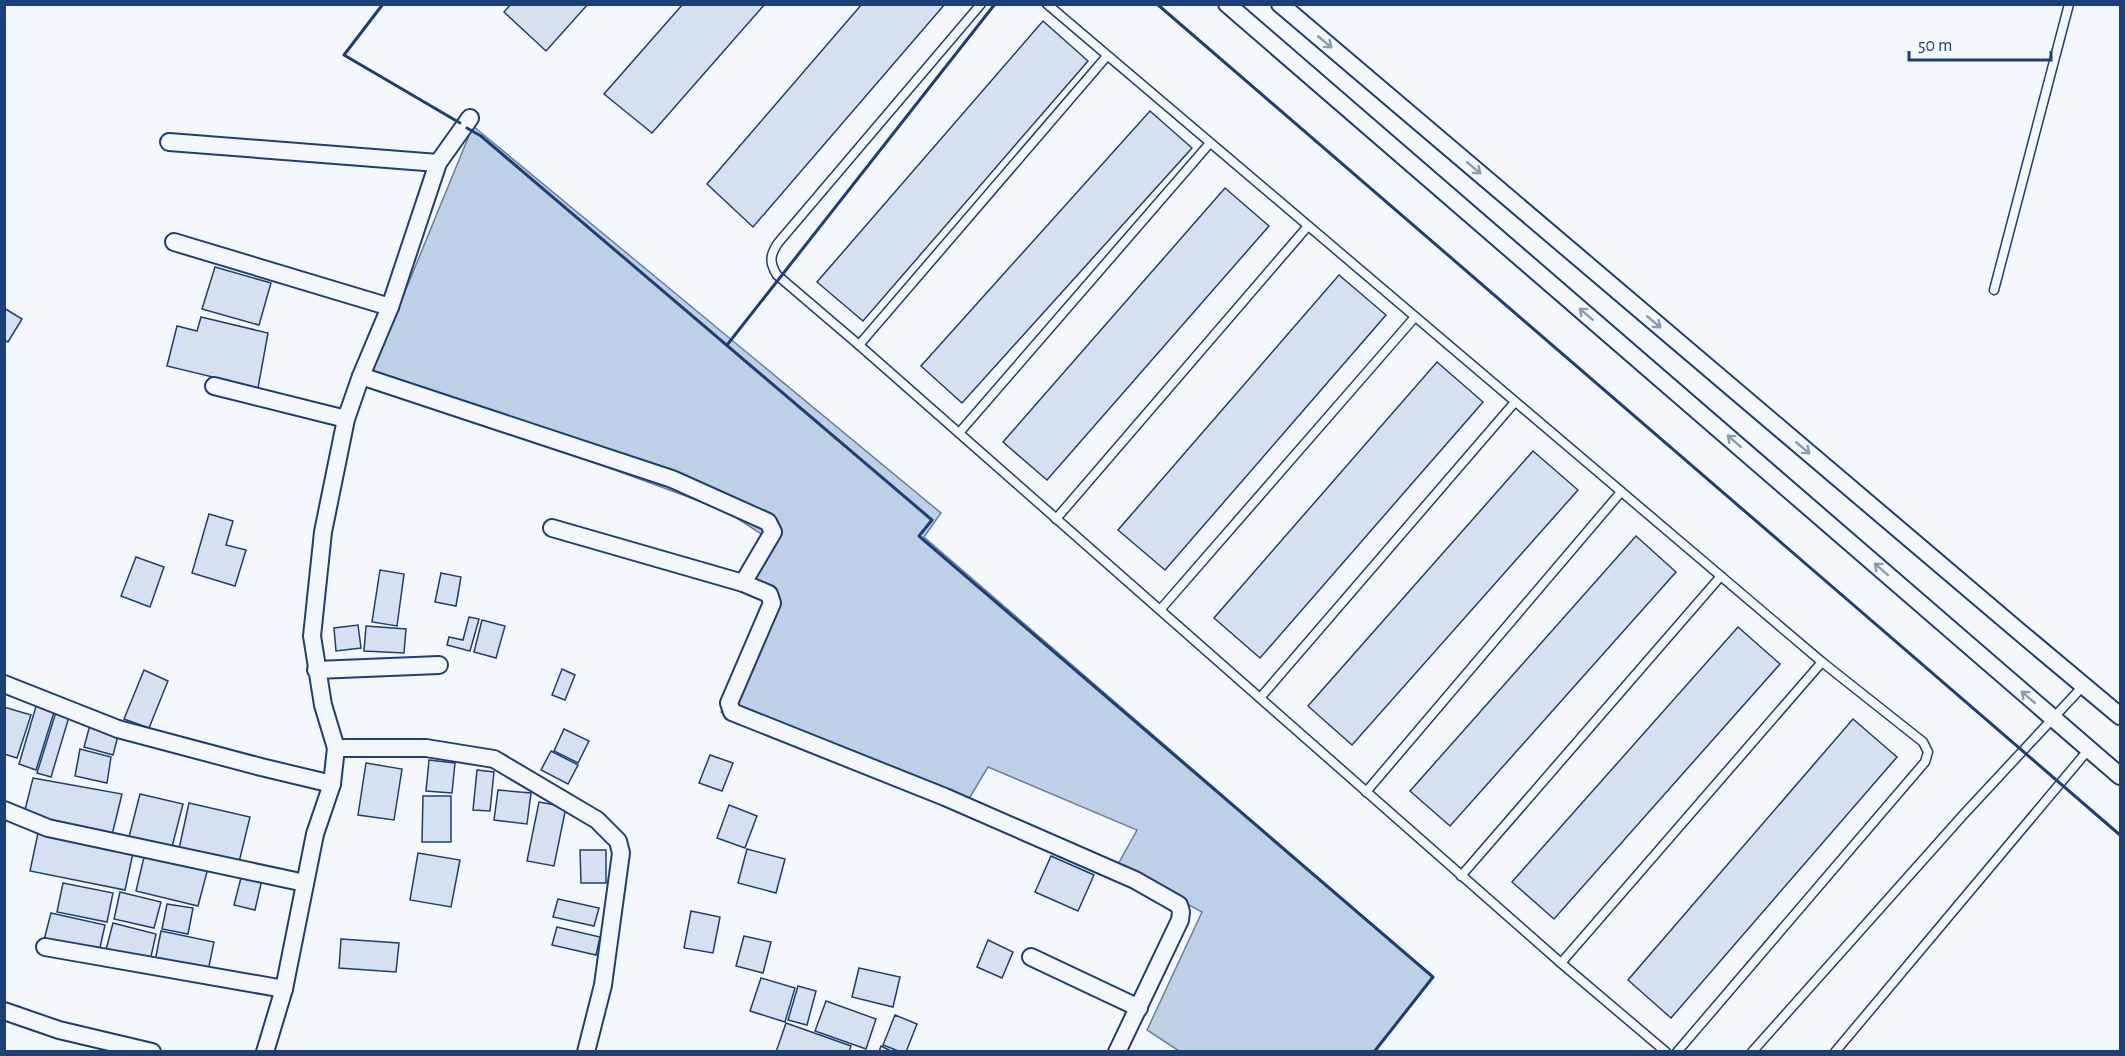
<svg xmlns="http://www.w3.org/2000/svg" width="2125" height="1056" font-family="'Alegreya Sans',sans-serif">
	<style>
		.water { fill: #bed0e5; stroke: #687fa3; stroke-width: 1.5 }
		.building { fill: #d5e0f0; stroke: #1d3f73; stroke-width: 1.5 }
		.lines { fill: none; stroke-linecap: round; stroke-linejoin: round }
		.lane-casing { stroke: #1d3f73; stroke-width: 11 }
		.street-casing { stroke: #1d3f73; stroke-width: 20 }
		.lane { stroke: #f4f7fb; stroke-width: 8 }
		.street { stroke: #f4f7fb; stroke-width: 16 }
		.wall { stroke: #1d3f73; stroke-width: 3 }
		.oneway { stroke: #889bb7 }
	</style>
	<rect width="100%" height="100%" fill="#f4f7fb"/>
	<!-- water -->
	<polygon class="water" points="473,126 941,513 924,537 1433,977 1374,1051 1179,1051 1147,1030 1202,912 1117,866 1137,830 988,767 967,802 721,712 775,588 739,579 763,535 726,511 369,379"/>
	<!-- building -->
	<g class="building">
		<polygon points="511,4 588,4 546,51 504,12"/>
		<polygon points="683,4 765,4 652,133 604,94"/>
		<polygon points="862,4 945,4 753,227 707,184"/>
		<polygon points="1043,21 1088,61 863,321 817,282"/>
		<polygon points="1150,111 1192,148 962,403 921,366"/>
		<polygon points="1225,188 1269,226 1047,480 1003,442"/>
		<polygon points="215,267 271,283 259,325 202,309"/>
		<polygon points="1339,275 1386,315 1165,570 1118,530"/>
		<polygon points="4,308 22,319 8,342 4,340"/>
		<polygon points="201,317 268,333 258,388 167,366 177,326 197,331"/>
		<polygon points="1437,362 1483,402 1260,658 1214,618"/>
		<polygon points="1533,451 1578,490 1352,745 1308,706"/>
		<polygon points="209,514 233,521 226,545 246,550 235,586 192,573"/>
		<polygon points="1636,536 1676,572 1450,826 1410,791"/>
		<polygon points="136,557 164,567 150,607 121,596"/>
		<polygon points="380,570 404,574 397,626 372,622"/>
		<polygon points="441,573 461,577 456,606 435,602"/>
		<polygon points="469,617 479,619 470,651 447,645 449,637 463,640"/>
		<polygon points="482,620 505,626 496,658 474,652"/>
		<polygon points="358,625 361,648 336,651 334,628"/>
		<polygon points="366,626 406,629 404,653 364,651"/>
		<polygon points="1738,627 1780,664 1554,919 1512,882"/>
		<polygon points="562,669 575,675 565,700 552,695"/>
		<polygon points="144,670 168,681 149,728 124,719"/>
		<polygon points="37,703 55,709 36,770 19,764"/>
		<polygon points="4,707 31,715 17,758 4,754"/>
		<polygon points="56,712 69,717 51,777 37,773"/>
		<polygon points="1853,719 1897,757 1671,1018 1628,980"/>
		<polygon points="90,725 119,732 113,755 84,747"/>
		<polygon points="564,729 589,741 578,763 554,751"/>
		<polygon points="80,749 111,757 107,783 75,776"/>
		<polygon points="551,751 578,765 568,784 541,770"/>
		<polygon points="710,755 733,763 722,791 699,783"/>
		<polygon points="429,760 455,763 452,793 426,791"/>
		<polygon points="366,763 402,769 394,820 358,815"/>
		<polygon points="477,770 494,772 490,811 473,810"/>
		<polygon points="33,778 122,794 112,835 24,814"/>
		<polygon points="498,790 531,793 527,824 494,820"/>
		<polygon points="140,794 183,804 172,847 129,837"/>
		<polygon points="423,796 451,796 451,842 422,842"/>
		<polygon points="539,802 566,807 554,866 527,861"/>
		<polygon points="189,803 250,817 239,862 179,849"/>
		<polygon points="729,805 757,816 745,848 717,838"/>
		<polygon points="38,833 133,853 125,890 30,871"/>
		<polygon points="747,849 785,859 776,893 738,883"/>
		<polygon points="580,850 606,850 606,883 581,883"/>
		<polygon points="145,853 208,868 198,906 136,891"/>
		<polygon points="418,853 460,860 451,907 410,900"/>
		<polygon points="1051,856 1094,875 1078,911 1035,892"/>
		<polygon points="243,870 263,875 255,910 234,905"/>
		<polygon points="63,883 113,893 107,922 57,912"/>
		<polygon points="120,892 161,902 154,928 114,919"/>
		<polygon points="558,899 599,908 594,926 553,917"/>
		<polygon points="167,904 193,908 188,934 162,929"/>
		<polygon points="691,911 720,917 713,953 684,948"/>
		<polygon points="51,913 105,925 99,952 44,940"/>
		<polygon points="113,923 156,934 150,961 106,950"/>
		<polygon points="557,927 600,937 596,955 552,945"/>
		<polygon points="161,931 214,942 208,971 155,961"/>
		<polygon points="744,936 771,942 763,973 736,966"/>
		<polygon points="341,939 399,943 396,972 339,968"/>
		<polygon points="988,940 1013,952 1002,978 977,967"/>
		<polygon points="859,968 900,977 893,1007 852,997"/>
		<polygon points="761,978 795,988 785,1022 750,1011"/>
		<polygon points="798,986 816,991 807,1025 788,1020"/>
		<polygon points="826,1001 876,1019 866,1049 815,1031"/>
		<polygon points="895,1015 917,1024 906,1052 901,1052 883,1045"/>
		<polygon points="786,1023 851,1046 849,1052 776,1052"/>
		<polygon points="881,1046 893,1052 879,1052"/>
	</g>
	<g class="lines">
		<defs>
			<g id="lane">
				<path d="M981 4 778 243C770 255 769 262 777 275L859 345 1561 963 1666 1052"/>
				<polyline points="1047,4 1822,662 1923,742 1928,752 1925,762 1677,1052"/>
				<polyline points="1994,290 2069,4"/>
				<polyline points="859,345 1107,56"/>
				<polyline points="959,433 1210,143"/>
				<polyline points="1056,519 1308,226"/>
				<polyline points="1160,610 1415,317"/>
				<polyline points="1260,698 1515,402"/>
				<polyline points="1366,792 1621,492"/>
				<polyline points="1461,876 1721,576"/>
				<polyline points="1561,963 1822,662"/>
				<polyline points="1752,1052 1964,814 2084,685"/>
				<polyline points="1835,1052 2089,749"/>
			</g>
			<g id="street">
				<polyline points="1227,4 2120,776"/>
				<polyline points="1280,4 2022,634 2120,716"/>
				<polyline points="169,142 438,163"/>
				<polyline points="174,242 390,307"/>
				<polyline points="361,376 672,479 768,522 773,532 743,583"/>
				<polyline points="214,386 346,419"/>
				<polyline points="552,528 743,583 769,594 772,603 729,703 732,712 945,797 1135,880 1179,905 1181,912 1180,920 1117,1052"/>
				<polyline points="316,670 439,665"/>
				<polyline points="4,684 118,729 261,767 332,784"/>
				<polyline points="336,748 426,748 494,759 597,820 618,841 621,853 603,985 586,1052"/>
				<polyline points="4,810 48,828 305,883"/>
				<polyline points="45,947 284,989"/>
				<polyline points="1031,957 1139,1008"/>
				<polyline points="4,1011 59,1030 152,1052"/>
				<polyline points="265,1052 284,989 315,834 332,784 336,748 323,705 312,636 323,532 346,419 361,376 390,307 438,163 470,118"/>
			</g>
		</defs>
		<!-- lane casing -->
		<use href="#lane" class="lane-casing"/>
		<!-- street casing -->
		<use href="#street" class="street-casing"/>
		<!-- lane -->
		<use href="#lane" class="lane"/>
		<!-- street -->
		<use href="#street" class="street"/>
		<!-- wall -->
		<g class="wall">
			<polyline points="383,4 344,55 460,123"/>
			<polyline points="1157,4 2120,835"/>
			<polyline points="467,128 481,136 932,520 919,536 1433,977 1374,1052"/>
			<polyline points="727,345 995,4"/>
		</g>
	</g>
	<!-- one-way arrows -->
	<defs><path id="oneway-shaft" d="M-6 0H5M1.5-3L5.5 0L1.5 3" fill="none" stroke-width="1.6" stroke-linecap="round" stroke-linejoin="round" transform="scale(1.5)"/></defs>
	<g class="oneway">
		<use href="#oneway-shaft" transform="translate(1325 42) rotate(40)"/>
		<use href="#oneway-shaft" transform="translate(1474 168) rotate(40)"/>
		<use href="#oneway-shaft" transform="translate(1586 314) rotate(-139)"/>
		<use href="#oneway-shaft" transform="translate(1654 322) rotate(40)"/>
		<use href="#oneway-shaft" transform="translate(1734 441) rotate(-139)"/>
		<use href="#oneway-shaft" transform="translate(1803 448) rotate(40)"/>
		<use href="#oneway-shaft" transform="translate(1881 569) rotate(-139)"/>
		<use href="#oneway-shaft" transform="translate(2028 697) rotate(-139)"/>
	</g>
	<!-- border -->
	<rect width="2125" height="1056" fill="none" stroke="#1d3f73" stroke-width="12"/>
	<!-- scale -->
	<path d="M1909 51v9h142v-9" fill="none" stroke="#1d3f73" stroke-width="3"/>
	<text x="1918" y="51" font-size="18" fill="#1d3f73" stroke="#f4f7fb" stroke-width="4.5" paint-order="stroke">50 m</text>
</svg>
